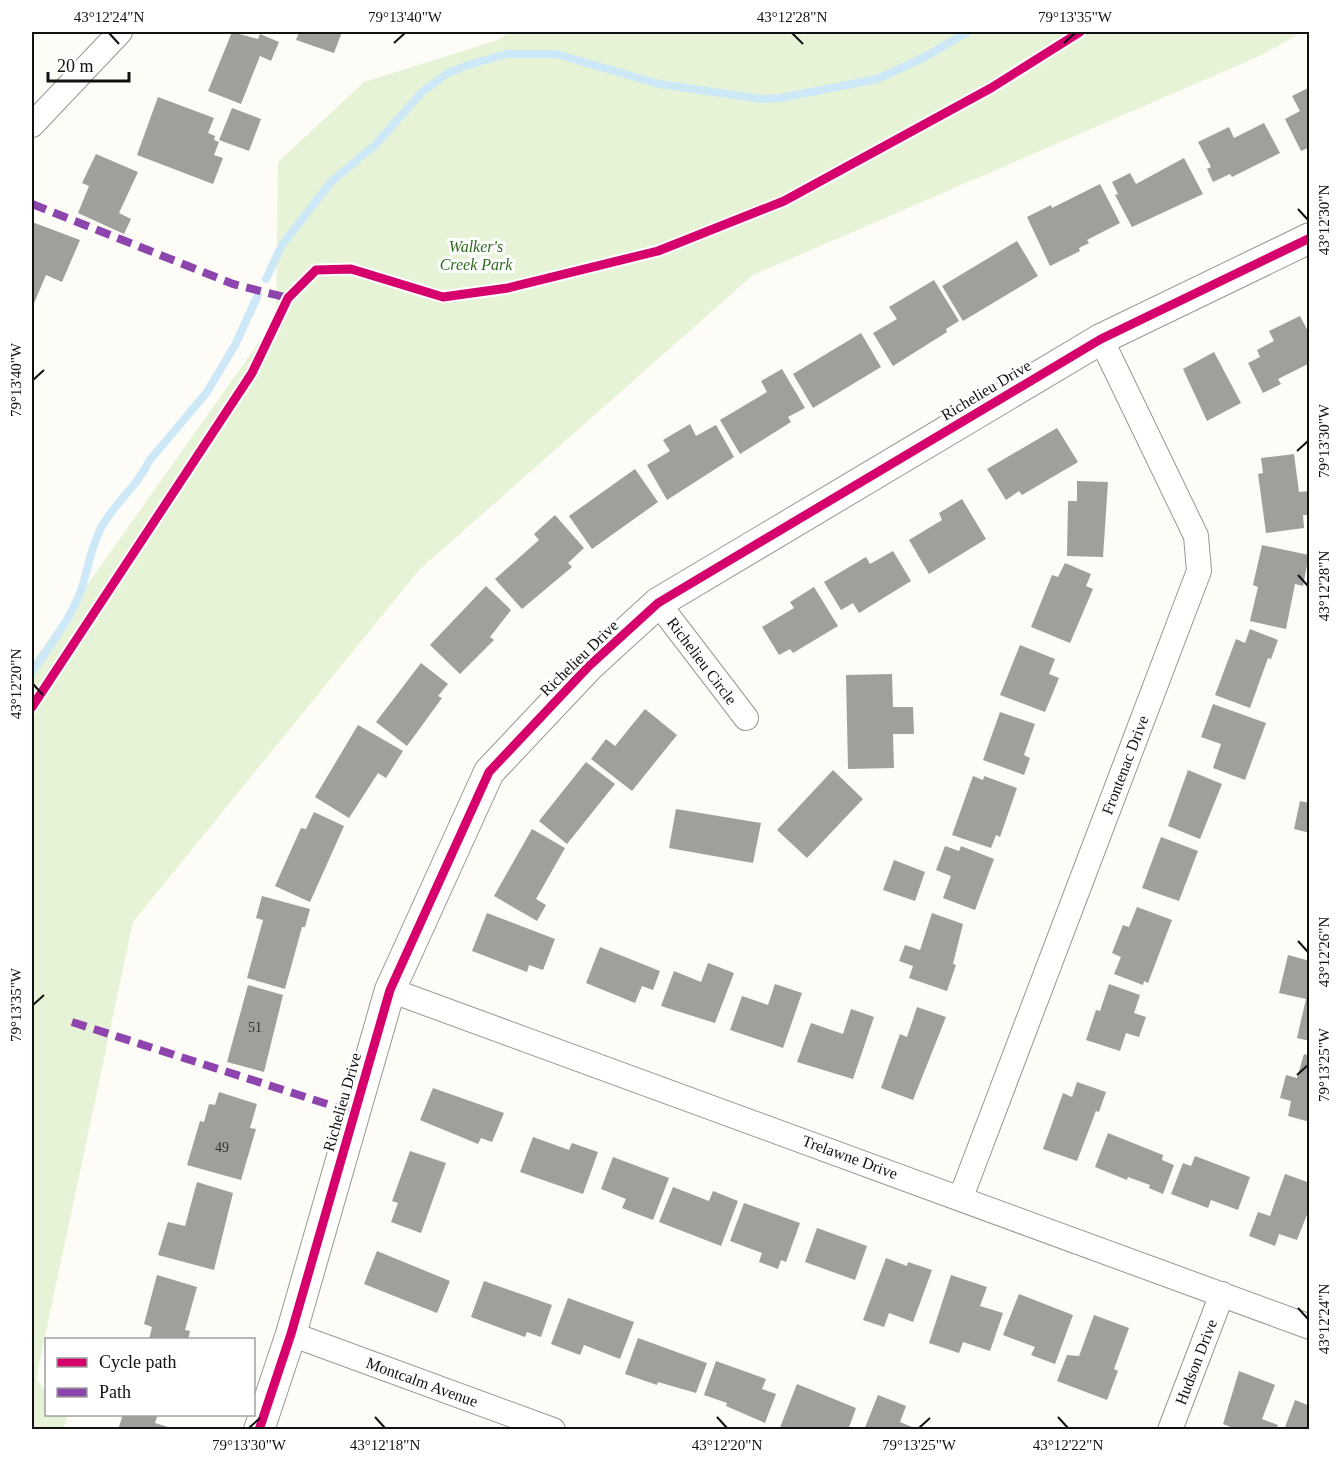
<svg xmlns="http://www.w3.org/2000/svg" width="1341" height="1461" font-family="'Times New Roman',serif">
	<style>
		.green { fill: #e7f3d7 }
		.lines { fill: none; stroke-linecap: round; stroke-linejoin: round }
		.stream { stroke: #cde8f7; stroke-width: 8 }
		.building { fill: #a19f9c }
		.minor-casing { stroke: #979795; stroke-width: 26 }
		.tertiary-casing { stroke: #979795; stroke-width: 32 }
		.minor { stroke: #fffffe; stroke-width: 24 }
		.tertiary { stroke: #fffffe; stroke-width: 30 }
		.quiet { stroke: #8e44ad; stroke-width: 8; stroke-dasharray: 15 8; stroke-linecap: butt }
		.cycleway-casing { stroke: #fff; stroke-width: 13 }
		.cycleway { stroke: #d6006c; stroke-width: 9 }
		.ticks { fill: none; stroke: #111; stroke-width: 2 }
		.labels { text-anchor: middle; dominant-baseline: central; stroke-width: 6; stroke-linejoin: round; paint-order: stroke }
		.number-label { font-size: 14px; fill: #353434 }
		.park-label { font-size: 16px; font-style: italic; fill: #2f6b1f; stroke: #fff }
		.street-label { font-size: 16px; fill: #111; stroke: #fff }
		.neatline { fill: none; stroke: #111; stroke-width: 2 }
		.ticks-label { font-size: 15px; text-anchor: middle; fill: #111 }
	</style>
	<rect width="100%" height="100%" fill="#fdfcf7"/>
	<!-- green -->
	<polygon class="green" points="508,32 1302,32 1262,55 753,275 419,570 133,922 36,1379 46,1391 46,1414 68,1415 63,1429 32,1429 32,663 276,318 278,162 364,82 501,39"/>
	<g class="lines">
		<!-- stream -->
		<g class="stream">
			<polyline points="266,279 282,245 331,182 376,144 422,92 448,73 468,65 507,54 556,54 659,84 762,99 780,98 877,79 925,57 967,32"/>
			<path d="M32 672C48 648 69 621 80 593 88 572 90 548 101 528 114 503 138 486 149 461L207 392 235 345 258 295"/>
		</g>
	</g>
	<!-- building -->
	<g class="building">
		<polygon points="232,32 258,39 260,34 279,42 271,61 260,56 241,104 208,91"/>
		<polygon points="299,32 342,32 334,53 296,40"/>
		<polygon points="1310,87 1310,147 1301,151 1285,119 1300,111 1292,96"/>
		<polygon points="158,97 214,118 208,133 215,136 214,140 219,142 214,155 223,158 213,184 137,155"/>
		<polygon points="232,108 261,119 249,151 219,140"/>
		<polygon points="1264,123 1280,153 1232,177 1230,174 1213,182 1207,169 1211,167 1198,142 1229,127 1234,138"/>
		<polygon points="96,154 138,172 119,213 131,219 124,234 78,213 89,186 82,183"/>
		<polygon points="1184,158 1203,194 1132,227 1115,195 1118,194 1112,182 1130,173 1136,184"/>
		<polygon points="1100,184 1120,223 1087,240 1089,243 1079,248 1080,251 1050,266 1027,217 1051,205 1052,208"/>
		<polygon points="32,222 80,240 62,282 46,275 32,308"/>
		<polygon points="1017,241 1038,276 963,321 942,286"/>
		<polygon points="934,280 959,321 946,329 947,332 893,366 873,333 897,319 889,307"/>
		<polygon points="1300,316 1310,335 1310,363 1278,379 1281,384 1263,393 1248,363 1260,357 1257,350 1274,341 1269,331"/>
		<polygon points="861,333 881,367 813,408 793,374"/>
		<polygon points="1214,352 1241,403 1207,421 1183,369"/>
		<polygon points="782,369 805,408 788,417 791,422 740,454 720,420 767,392 761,381"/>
		<polygon points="690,424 696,436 716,425 734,457 667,500 647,465 670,451 663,440"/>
		<polygon points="1057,428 1078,462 1022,495 1019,491 1006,500 987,469"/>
		<polygon points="1294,454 1299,492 1310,491 1310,515 1303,515 1304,528 1266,533 1258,474 1263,473 1261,458"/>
		<polygon points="635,469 658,502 592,549 569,516"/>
		<polygon points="1077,481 1108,482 1103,557 1067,556 1068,501 1077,501"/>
		<polygon points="962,499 986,539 929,574 909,540 942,520 939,513"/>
		<polygon points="555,515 584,548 568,563 572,567 522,609 495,579 539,540 534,534"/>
		<polygon points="1262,545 1309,555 1303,586 1295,584 1286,629 1250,621 1258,587 1253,585"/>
		<polygon points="893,551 911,581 859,613 853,603 841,610 824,582 866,557 870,564"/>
		<polygon points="1065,563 1091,574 1086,586 1093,589 1070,643 1031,627 1052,575 1058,577"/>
		<polygon points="486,586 511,610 490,637 494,640 460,674 430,645"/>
		<polygon points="814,587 838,626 793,653 790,649 779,655 762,627 794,608 790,602"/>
		<polygon points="1250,629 1278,640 1271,659 1268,658 1250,708 1215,695 1236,639 1245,643"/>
		<polygon points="1020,645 1055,659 1049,674 1059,678 1045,712 1000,695"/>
		<polygon points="421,663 448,684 438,696 442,698 407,746 376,722"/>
		<polygon points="892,674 893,707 913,707 914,734 893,734 894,768 848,769 846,675"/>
		<polygon points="1213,704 1266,723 1245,780 1213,768 1221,744 1201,737"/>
		<polygon points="645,709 677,735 632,791 591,759 606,739 615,746"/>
		<polygon points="1000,712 1035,724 1024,755 1030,758 1024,775 983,760"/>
		<polygon points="358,725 403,751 386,778 378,773 349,818 315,797"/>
		<polygon points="586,762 615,784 567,844 539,821"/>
		<polygon points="833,770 863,799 807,858 777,830"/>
		<polygon points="1188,770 1222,784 1200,839 1168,826"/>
		<polygon points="973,776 983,780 984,776 1017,788 1000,837 996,835 991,848 952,835"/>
		<polygon points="1300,801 1310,803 1310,833 1294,829"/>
		<polygon points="676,809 761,823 753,863 669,848"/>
		<polygon points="314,812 344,826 310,902 275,886 301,828 306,829"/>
		<polygon points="532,829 565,848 536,899 546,905 537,921 494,896"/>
		<polygon points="1161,837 1198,851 1179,901 1142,888"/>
		<polygon points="945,846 959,851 961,846 994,859 975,910 943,898 951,876 936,870"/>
		<polygon points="894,860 925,872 915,901 883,890"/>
		<polygon points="262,896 310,909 305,927 302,927 285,989 247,978 263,920 256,918"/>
		<polygon points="1137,907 1172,920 1148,983 1144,981 1143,985 1114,974 1121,957 1112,953 1123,925 1129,927"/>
		<polygon points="487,913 555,939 543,970 529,965 527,972 472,951"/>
		<polygon points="932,913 963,924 953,964 956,965 947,991 909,978 913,966 899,961 905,945 920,950"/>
		<polygon points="600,947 660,971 653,990 642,986 635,1003 586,983"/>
		<polygon points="1288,955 1310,961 1310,1041 1297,1038 1306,999 1279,993"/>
		<polygon points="708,963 734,973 715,1023 661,1006 674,971 701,982"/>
		<polygon points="775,984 802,993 783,1048 730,1030 742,996 768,1005"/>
		<polygon points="1109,984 1140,995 1134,1013 1146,1017 1139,1037 1126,1033 1120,1051 1086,1040 1096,1010 1100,1011"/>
		<polygon points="248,985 283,995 264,1072 227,1062"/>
		<polygon points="917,1007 946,1017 913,1100 881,1088 900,1034 907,1037"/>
		<polygon points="851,1009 874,1017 853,1079 797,1062 811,1023 843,1034"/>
		<polygon points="1304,1054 1310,1056 1310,1122 1288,1116 1291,1101 1280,1098 1286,1075 1297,1078"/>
		<polygon points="1077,1082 1106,1092 1099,1112 1096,1111 1077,1161 1043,1149 1063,1093 1072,1097"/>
		<polygon points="433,1088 504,1113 492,1142 481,1138 478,1144 420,1120"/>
		<polygon points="219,1092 257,1104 250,1128 256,1129 241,1180 187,1165 200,1121 204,1122 209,1104 215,1105"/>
		<polygon points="1108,1133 1163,1155 1162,1160 1174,1165 1163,1194 1149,1188 1150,1185 1128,1177 1127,1180 1095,1167"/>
		<polygon points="533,1137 569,1150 572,1143 598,1152 583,1194 520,1172"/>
		<polygon points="410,1151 446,1163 421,1233 391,1222 398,1203 392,1201"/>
		<polygon points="1195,1156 1250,1177 1238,1210 1211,1200 1208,1208 1171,1194 1183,1163 1191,1166"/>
		<polygon points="613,1157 669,1178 653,1220 622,1208 626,1199 601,1189"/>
		<polygon points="1285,1174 1310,1183 1310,1207 1297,1240 1279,1234 1275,1246 1249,1236 1258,1212 1270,1216"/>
		<polygon points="197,1182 233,1193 214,1270 158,1255 168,1222 185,1226"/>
		<polygon points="673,1187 709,1201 713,1191 738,1201 721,1246 659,1222"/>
		<polygon points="744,1203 800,1223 786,1262 781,1260 778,1269 759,1262 762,1253 730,1241"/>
		<polygon points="817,1228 867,1246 855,1280 805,1262"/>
		<polygon points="377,1251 450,1281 437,1313 364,1284"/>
		<polygon points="886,1258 907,1266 908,1262 932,1270 913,1322 889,1313 884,1327 863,1320"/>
		<polygon points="157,1275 197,1287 185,1330 190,1331 188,1340 149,1340 152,1327 144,1324"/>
		<polygon points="951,1275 987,1287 980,1306 1003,1313 990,1351 963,1342 959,1353 929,1343"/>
		<polygon points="484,1281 552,1305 541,1337 527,1332 525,1337 471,1317"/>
		<polygon points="1019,1294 1073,1315 1055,1364 1031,1355 1035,1347 1003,1335"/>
		<polygon points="568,1298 634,1322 620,1359 584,1345 580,1355 551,1344"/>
		<polygon points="1094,1315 1129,1328 1114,1369 1118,1371 1107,1400 1057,1381 1067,1355 1079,1356"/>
		<polygon points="638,1338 707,1363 696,1393 658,1382 657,1385 625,1374"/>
		<polygon points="716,1361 766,1379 762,1389 776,1394 765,1423 726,1406 727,1403 704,1395"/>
		<polygon points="1239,1371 1275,1385 1262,1419 1278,1425 1276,1430 1238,1430 1223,1424"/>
		<polygon points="797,1384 856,1408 848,1430 779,1430"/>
		<polygon points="878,1395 906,1406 900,1422 919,1430 864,1430"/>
		<polygon points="1295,1400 1310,1406 1310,1430 1284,1430"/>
		<polygon points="123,1414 158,1414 155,1423 168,1427 167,1430 118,1430"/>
	</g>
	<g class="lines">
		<defs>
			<g id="minor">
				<polyline points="32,125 120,32"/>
				<polyline points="658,603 746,718"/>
				<polyline points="390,990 1310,1327"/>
				<polyline points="961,1197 1199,571 1196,536 1101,339"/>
				<polyline points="291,1334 553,1430"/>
				<polyline points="1170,1430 1222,1294"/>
			</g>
			<polyline id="tertiary" points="259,1430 291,1334 390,990 489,772 589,666 658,603 1101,339 1310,238"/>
		</defs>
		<!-- minor casing -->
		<use href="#minor" class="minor-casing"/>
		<!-- tertiary casing -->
		<use href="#tertiary" class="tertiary-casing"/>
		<!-- minor -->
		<use href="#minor" class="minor"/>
		<!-- tertiary -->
		<use href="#tertiary" class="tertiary"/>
		<!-- quiet -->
		<g class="quiet">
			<polyline points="32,204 233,284 288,298"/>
			<polyline points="72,1022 355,1113"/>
		</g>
		<defs>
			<g id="cycleway">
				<polyline points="32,707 252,373 288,298 316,270 351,269 443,297 508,288 658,251 784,201 991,88 1080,32"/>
				<polyline points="259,1430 291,1334 390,990 489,772 589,666 658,603 1101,339 1310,238"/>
			</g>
		</defs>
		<!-- cycleway casing -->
		<use href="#cycleway" class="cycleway-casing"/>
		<!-- cycleway -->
		<use href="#cycleway" class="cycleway"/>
	</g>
	<!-- ticks -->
	<path class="ticks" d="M109 33 119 44M792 33 803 44M394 43 405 33M1064 43 1075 33M1298 209 1308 220M33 380 44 370M1297 451 1308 441M1298 575 1308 586M33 684 43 695M1298 941 1308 952M33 1005 44 995M1297 1075 1308 1065M1298 1308 1308 1319M375 1417 385 1428M717 1417 727 1428M1058 1417 1068 1428M249 1428 260 1418M919 1428 930 1418"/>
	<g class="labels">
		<!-- number labels -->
		<g class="number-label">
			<text x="255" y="1027">51</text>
			<text x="222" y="1147">49</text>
		</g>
		<!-- park labels -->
		<g class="park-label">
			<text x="476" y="246">Walker's<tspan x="476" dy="18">Creek Park</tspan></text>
		</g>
		<!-- street labels -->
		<g class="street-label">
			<text transform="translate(986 390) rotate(-31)">Richelieu Drive</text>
			<text transform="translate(579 658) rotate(-44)">Richelieu Drive</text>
			<text transform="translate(702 661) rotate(53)">Richelieu Circle</text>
			<text transform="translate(1125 765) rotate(-69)">Frontenac Drive</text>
			<text transform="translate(342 1102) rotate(-74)">Richelieu Drive</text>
			<text transform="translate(850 1157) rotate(20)">Trelawne Drive</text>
			<text transform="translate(1196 1362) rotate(-69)">Hudson Drive</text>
			<text transform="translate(422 1382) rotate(20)">Montcalm Avenue</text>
		</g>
	</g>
	<!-- border -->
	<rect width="1341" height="1461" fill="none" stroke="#ffffff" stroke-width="66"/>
	<!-- legend -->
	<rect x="45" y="1338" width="210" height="78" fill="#ffffff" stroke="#a0a0a0" stroke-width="1.5"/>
	<rect x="57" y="1358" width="30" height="9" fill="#d6006c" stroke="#a0a0a0" stroke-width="1.5"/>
	<text x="99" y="1368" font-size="18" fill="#111111">Cycle path</text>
	<rect x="57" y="1388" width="30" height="9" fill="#8e44ad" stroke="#a0a0a0" stroke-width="1.5"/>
	<text x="99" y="1398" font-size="18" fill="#111111">Path</text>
	<!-- scale -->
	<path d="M48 72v9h81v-9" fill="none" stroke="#111111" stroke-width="3"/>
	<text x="57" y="72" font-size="18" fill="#111111" stroke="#ffffff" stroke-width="4.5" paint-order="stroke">20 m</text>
	<rect x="33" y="33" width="1275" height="1395" class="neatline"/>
	<g class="ticks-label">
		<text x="109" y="22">43°12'24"N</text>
		<text x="405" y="22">79°13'40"W</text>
		<text x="792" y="22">43°12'28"N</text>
		<text x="1075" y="22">79°13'35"W</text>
		<text transform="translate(1324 220) rotate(-90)" y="5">43°12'30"N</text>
		<text transform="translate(16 380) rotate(-90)" y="5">79°13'40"W</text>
		<text transform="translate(1324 441) rotate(-90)" y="5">79°13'30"W</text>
		<text transform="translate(1324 586) rotate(-90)" y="5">43°12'28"N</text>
		<text transform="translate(16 684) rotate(-90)" y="5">43°12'20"N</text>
		<text transform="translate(1324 952) rotate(-90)" y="5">43°12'26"N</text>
		<text transform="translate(16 1005) rotate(-90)" y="5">79°13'35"W</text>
		<text transform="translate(1324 1065) rotate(-90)" y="5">79°13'25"W</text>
		<text transform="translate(1324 1319) rotate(-90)" y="5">43°12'24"N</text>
		<text x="249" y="1450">79°13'30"W</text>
		<text x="385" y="1450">43°12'18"N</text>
		<text x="727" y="1450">43°12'20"N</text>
		<text x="919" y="1450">79°13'25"W</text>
		<text x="1068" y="1450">43°12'22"N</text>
	</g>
</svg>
